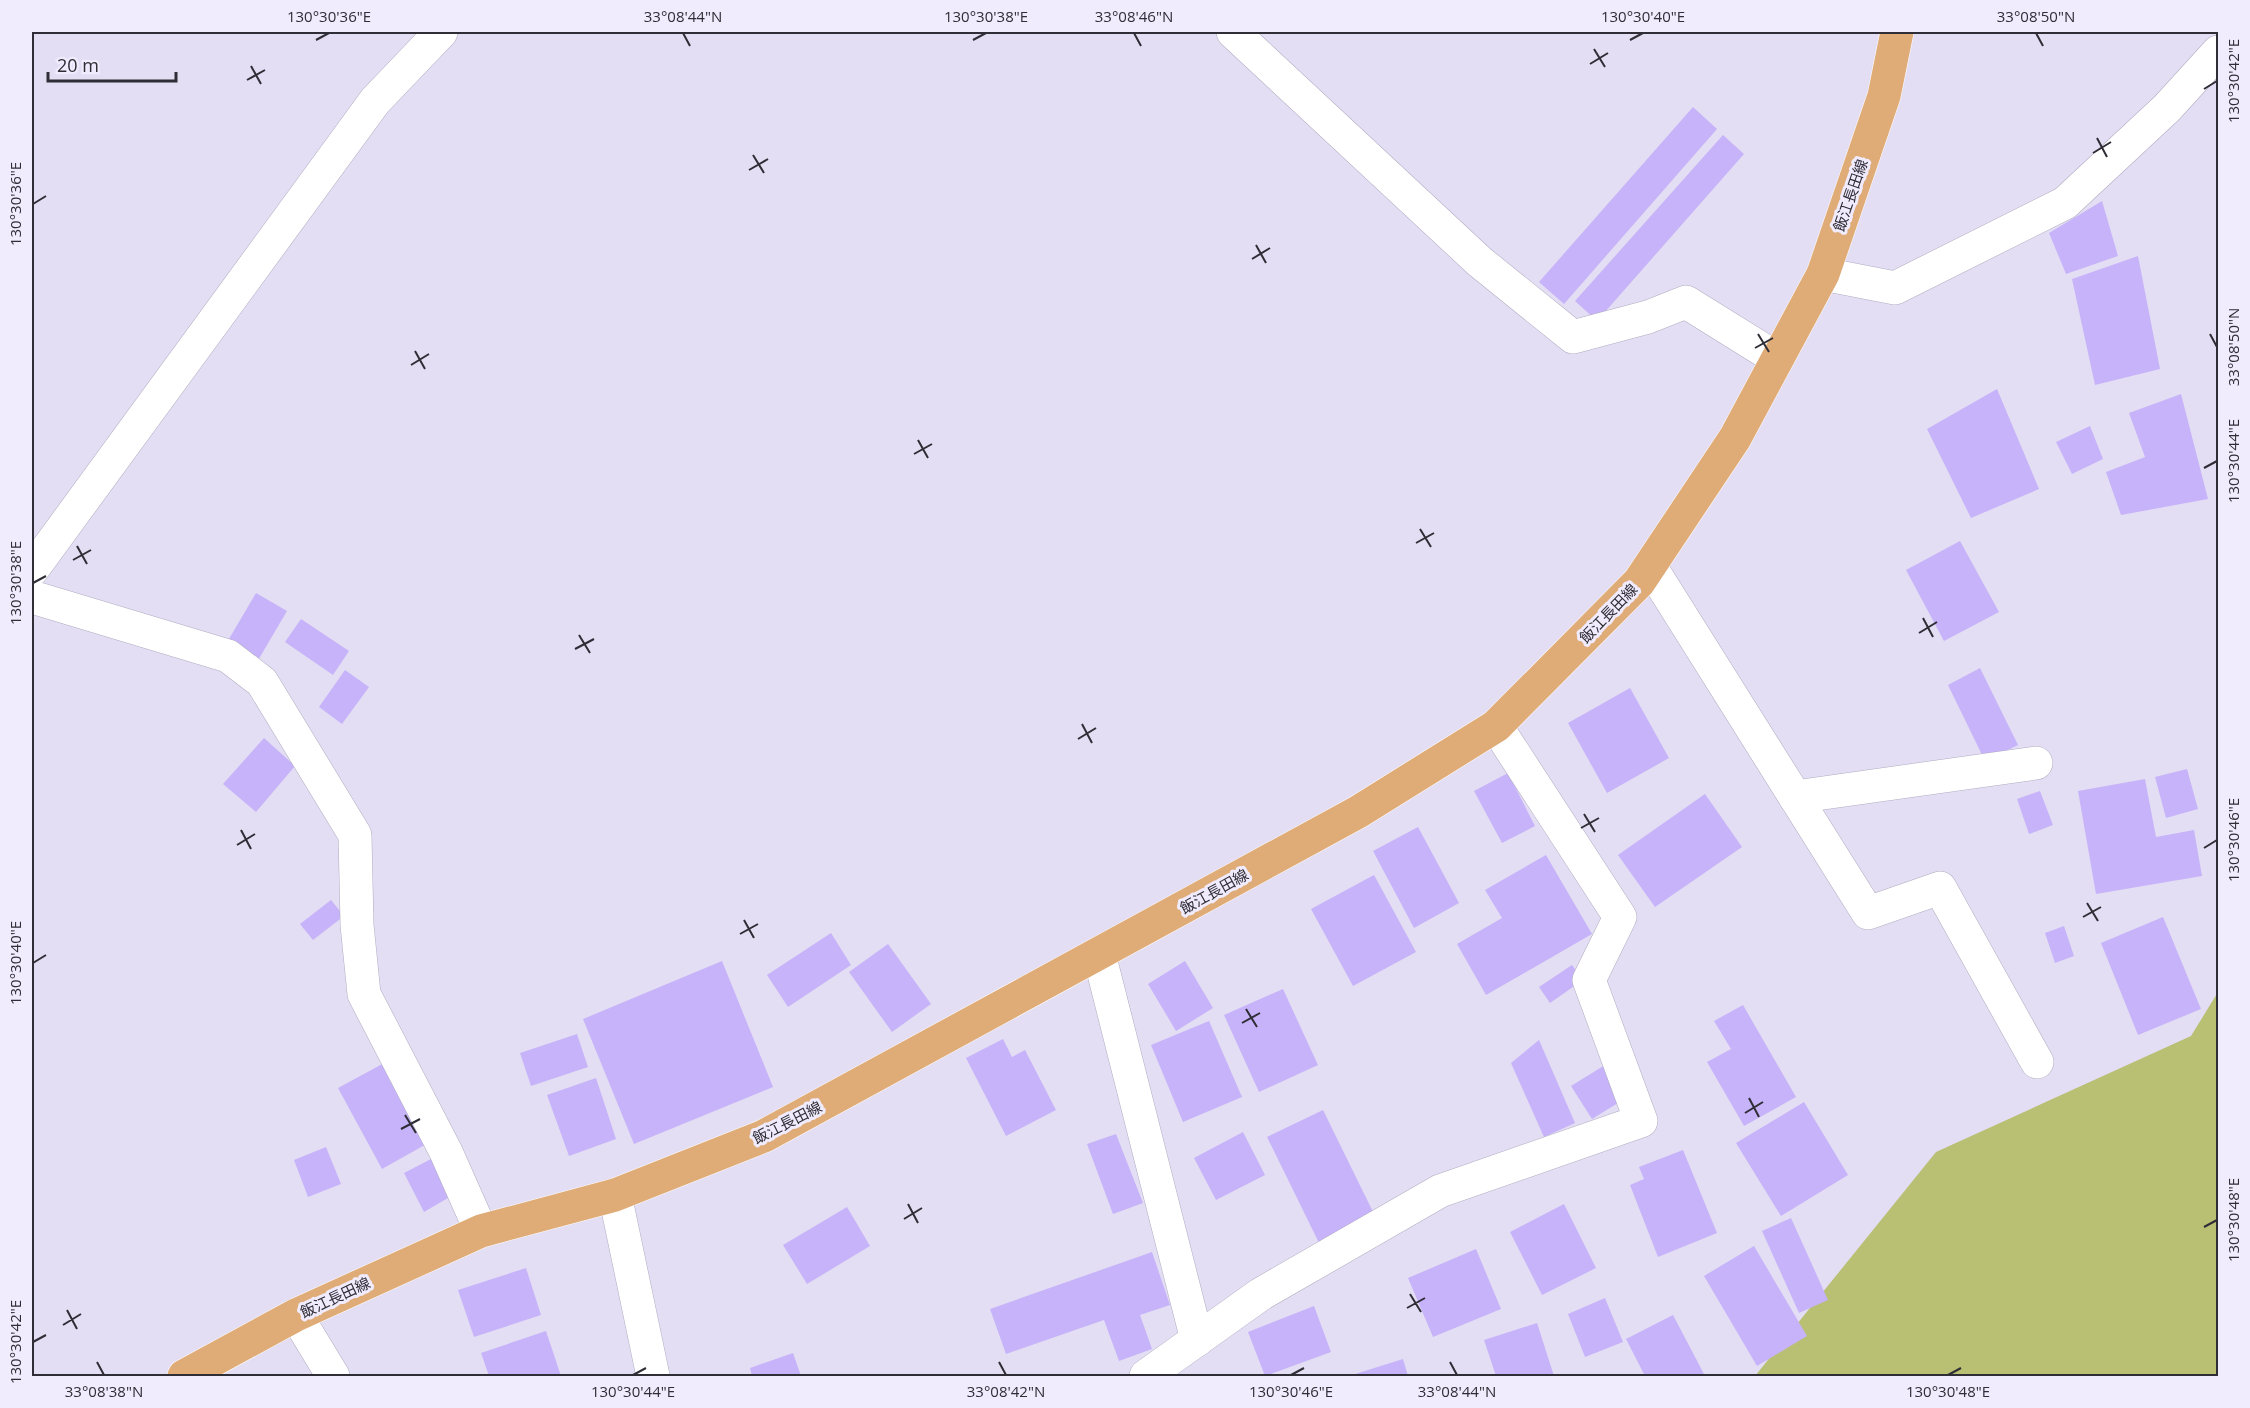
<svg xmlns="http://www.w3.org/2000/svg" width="2250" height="1408" font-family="'Open Sans','Noto Sans JP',sans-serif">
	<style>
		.green { fill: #b9bf73 }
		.building { fill: #c7b3f9 }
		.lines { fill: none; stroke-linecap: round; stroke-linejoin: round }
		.minor-casing { stroke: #b1acc1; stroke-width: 34 }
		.major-casing { stroke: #fff; stroke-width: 34 }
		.minor { stroke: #fff; stroke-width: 33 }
		.major { stroke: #dfac78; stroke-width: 33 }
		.ticks { fill: none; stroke: #2f2d35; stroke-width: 2 }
		.labels { text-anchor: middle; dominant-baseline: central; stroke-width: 6; stroke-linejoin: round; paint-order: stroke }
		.street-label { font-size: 15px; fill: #2f2d35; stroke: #f0ebfd }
		.neatline { fill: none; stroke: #2f2d35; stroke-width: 2 }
		.ticks-label { font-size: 15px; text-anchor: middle; fill: #2f2d35 }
	</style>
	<rect width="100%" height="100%" fill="#e3def3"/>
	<!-- green -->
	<polygon class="green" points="2218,992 2218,1376 1755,1376 1936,1152 2191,1036"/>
	<!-- building -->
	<g class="building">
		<polygon points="1693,107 1717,129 1564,304 1539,282"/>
		<polygon points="1723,135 1744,154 1597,321 1575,301"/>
		<polygon points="2102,201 2118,256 2066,274 2049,233"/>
		<polygon points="2138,256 2160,369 2095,385 2072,279"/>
		<polygon points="1997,389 2039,489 1971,518 1927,429"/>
		<polygon points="2181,394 2208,499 2121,515 2106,472 2145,457 2129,413"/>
		<polygon points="2090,426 2103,459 2072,474 2056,442"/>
		<polygon points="1960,541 1999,612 1944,641 1906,570"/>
		<polygon points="256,593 287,611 257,662 226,644"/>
		<polygon points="301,619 349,651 333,675 285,642"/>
		<polygon points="1980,668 2018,745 1985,761 1948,685"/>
		<polygon points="345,670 369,687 342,724 319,707"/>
		<polygon points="1630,688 1669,758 1607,793 1568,723"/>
		<polygon points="264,738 295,766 256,812 223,784"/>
		<polygon points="2187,769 2198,809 2166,818 2155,777"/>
		<polygon points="1508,773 1535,826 1502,843 1474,791"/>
		<polygon points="2145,779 2156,837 2194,830 2202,876 2096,894 2078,791"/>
		<polygon points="2040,791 2053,825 2029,834 2017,799"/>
		<polygon points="1705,794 1742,847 1655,907 1618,855"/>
		<polygon points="1418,827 1459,903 1414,928 1373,851"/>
		<polygon points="1546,855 1592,934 1486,995 1457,944 1502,918 1485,890"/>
		<polygon points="1374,875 1416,952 1353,986 1311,909"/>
		<polygon points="331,900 344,916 313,940 300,924"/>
		<polygon points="2163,917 2201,1009 2138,1035 2101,943"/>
		<polygon points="2064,926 2074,956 2055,963 2045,933"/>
		<polygon points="831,933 851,965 788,1007 767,975"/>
		<polygon points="888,944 931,1004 892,1032 849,972"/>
		<polygon points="722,961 773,1087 634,1144 583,1019"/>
		<polygon points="1185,961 1213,1008 1176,1031 1148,984"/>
		<polygon points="1572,965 1583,980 1550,1003 1539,987"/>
		<polygon points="1283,989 1318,1065 1259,1092 1224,1015"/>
		<polygon points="1743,1005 1796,1097 1744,1126 1707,1062 1731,1049 1714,1021"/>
		<polygon points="1209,1021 1242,1097 1183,1122 1151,1045"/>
		<polygon points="577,1034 588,1067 531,1086 520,1053"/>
		<polygon points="1003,1039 1012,1057 1025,1050 1056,1110 1006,1136 966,1058"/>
		<polygon points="1539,1040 1575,1123 1544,1137 1511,1063"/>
		<polygon points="386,1062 430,1142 382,1169 338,1088"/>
		<polygon points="1605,1065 1626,1098 1592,1119 1571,1086"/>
		<polygon points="596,1078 616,1139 569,1156 547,1095"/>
		<polygon points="1804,1102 1848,1175 1781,1216 1736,1143"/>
		<polygon points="1323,1110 1377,1220 1321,1247 1267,1137"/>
		<polygon points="1243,1132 1265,1175 1216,1200 1194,1158"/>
		<polygon points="1116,1134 1143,1203 1113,1214 1087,1144"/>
		<polygon points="326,1147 341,1184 308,1197 294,1160"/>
		<polygon points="1683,1150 1717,1233 1658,1257 1630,1185 1644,1179 1639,1167"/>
		<polygon points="433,1158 453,1195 424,1212 404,1173"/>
		<polygon points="1564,1204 1596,1268 1542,1295 1510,1232"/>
		<polygon points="847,1207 870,1246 807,1284 783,1245"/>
		<polygon points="1791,1218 1828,1300 1799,1313 1762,1231"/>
		<polygon points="1754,1246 1807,1336 1757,1366 1704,1276"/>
		<polygon points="1476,1249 1501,1309 1433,1337 1408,1278"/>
		<polygon points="1152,1252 1170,1305 1140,1315 1152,1349 1119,1361 1104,1320 1006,1354 990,1309"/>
		<polygon points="526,1268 541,1315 474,1337 458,1290"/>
		<polygon points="1605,1298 1623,1342 1585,1357 1568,1314"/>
		<polygon points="1314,1306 1331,1352 1265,1376 1248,1332"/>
		<polygon points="1673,1315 1705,1376 1645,1376 1626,1339"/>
		<polygon points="1537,1323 1554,1376 1496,1376 1484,1340"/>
		<polygon points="546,1331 561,1376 489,1376 481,1353"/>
		<polygon points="793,1353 801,1376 752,1376 750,1368"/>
		<polygon points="1403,1359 1408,1376 1349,1376"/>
	</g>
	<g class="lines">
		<defs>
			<g id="minor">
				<polyline points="1233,32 1480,262 1573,337 1648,317 1686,302 1776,358"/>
				<polyline points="1823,274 1895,288 2065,203 2167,108 2218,52"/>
				<polyline points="1650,566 1868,913 1940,888 2037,1062"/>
				<polyline points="32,570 375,101 441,32"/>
				<polyline points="32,597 228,656 262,682 355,835 357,925 364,994 446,1152 481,1231"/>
				<polyline points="1795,797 2036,763"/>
				<polyline points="1099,954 1197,1340"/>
				<polyline points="615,1195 653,1376"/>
				<polyline points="296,1315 333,1376"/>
				<polyline points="1146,1376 1261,1294 1440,1191 1641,1121 1589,980 1620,917 1496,726"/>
			</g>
			<polyline id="major" points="184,1376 296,1315 481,1231 615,1195 764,1136 1358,812 1496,726 1639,582 1735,438 1823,274 1884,96 1897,32"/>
		</defs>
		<!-- minor casing -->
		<use href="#minor" class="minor-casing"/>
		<!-- major casing -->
		<use href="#major" class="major-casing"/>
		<!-- minor -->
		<use href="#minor" class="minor"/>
		<!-- major -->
		<use href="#major" class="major"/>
	</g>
	<!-- ticks -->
	<path class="ticks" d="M683 33 690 46M1134 33 1141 46M2036 33 2043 46M316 40 329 33M973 40 986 33M1630 40 1643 33M1594 49 1605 67M1590 64 1608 53M251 66 261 84M247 80 265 70M2204 89 2217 81M2097 138 2107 157M2093 153 2111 142M753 155 764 173M749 170 768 159M33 204 46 196M1256 245 1266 263M1252 259 1270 248M1758 334 1769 352M2210 334 2217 347M1755 348 1773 338M415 351 425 369M411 365 429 354M918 440 928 458M914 454 932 444M2204 468 2217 461M1420 529 1431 547M1416 543 1434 533M77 546 87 564M73 560 91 550M33 583 46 576M1923 618 1933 637M1919 633 1937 622M579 635 590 653M575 649 594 639M1082 724 1092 743M1078 739 1096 728M1584 814 1595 832M1581 828 1599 818M241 830 251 849M237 845 255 834M2204 848 2217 840M2087 903 2098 921M2083 917 2101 907M744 920 754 938M740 934 758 924M33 963 46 955M1246 1009 1257 1027M1242 1023 1260 1013M1749 1098 1759 1117M1745 1113 1763 1102M405 1115 416 1133M401 1129 420 1119M908 1204 918 1223M904 1219 922 1208M2204 1227 2217 1220M1410 1294 1421 1312M1407 1308 1425 1298M67 1310 77 1329M63 1325 81 1314M33 1342 46 1335M97 1362 104 1375M999 1362 1006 1375M1450 1362 1457 1375M633 1375 646 1368M1291 1375 1304 1368M1948 1375 1961 1368"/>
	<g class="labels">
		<!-- street labels -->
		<g class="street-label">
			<text transform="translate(1850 195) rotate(-71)">飯江長田線</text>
			<text transform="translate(1608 613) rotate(-46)">飯江長田線</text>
			<text transform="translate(1214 891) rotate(-29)">飯江長田線</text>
			<text transform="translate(787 1122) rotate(-27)">飯江長田線</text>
			<text transform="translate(335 1297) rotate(-25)">飯江長田線</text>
		</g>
	</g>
	<!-- border -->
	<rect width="2250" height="1408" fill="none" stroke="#f0ebfd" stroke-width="66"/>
	<!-- scale -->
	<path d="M48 72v9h128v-9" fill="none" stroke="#2f2d35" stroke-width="3"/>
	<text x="57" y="72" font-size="18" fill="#2f2d35" stroke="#f0ebfd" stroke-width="4.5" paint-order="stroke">20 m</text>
	<rect x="33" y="33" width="2184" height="1342" class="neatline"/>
	<g class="ticks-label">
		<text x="329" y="22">130°30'36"E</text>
		<text x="683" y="22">33°08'44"N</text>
		<text x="986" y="22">130°30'38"E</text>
		<text x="1134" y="22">33°08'46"N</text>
		<text x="1643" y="22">130°30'40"E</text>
		<text x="2036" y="22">33°08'50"N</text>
		<text transform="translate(2234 81) rotate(-90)" y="5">130°30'42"E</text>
		<text transform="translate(16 204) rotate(-90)" y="5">130°30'36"E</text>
		<text transform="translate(2234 347) rotate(-90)" y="5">33°08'50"N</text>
		<text transform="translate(2234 461) rotate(-90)" y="5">130°30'44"E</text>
		<text transform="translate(16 583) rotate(-90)" y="5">130°30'38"E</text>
		<text transform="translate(2234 840) rotate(-90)" y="5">130°30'46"E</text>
		<text transform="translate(16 963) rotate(-90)" y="5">130°30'40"E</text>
		<text transform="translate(2234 1220) rotate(-90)" y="5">130°30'48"E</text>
		<text transform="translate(16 1342) rotate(-90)" y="5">130°30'42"E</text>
		<text x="104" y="1397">33°08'38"N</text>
		<text x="633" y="1397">130°30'44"E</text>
		<text x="1006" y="1397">33°08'42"N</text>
		<text x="1291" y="1397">130°30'46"E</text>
		<text x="1457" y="1397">33°08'44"N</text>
		<text x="1948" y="1397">130°30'48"E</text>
	</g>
</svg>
